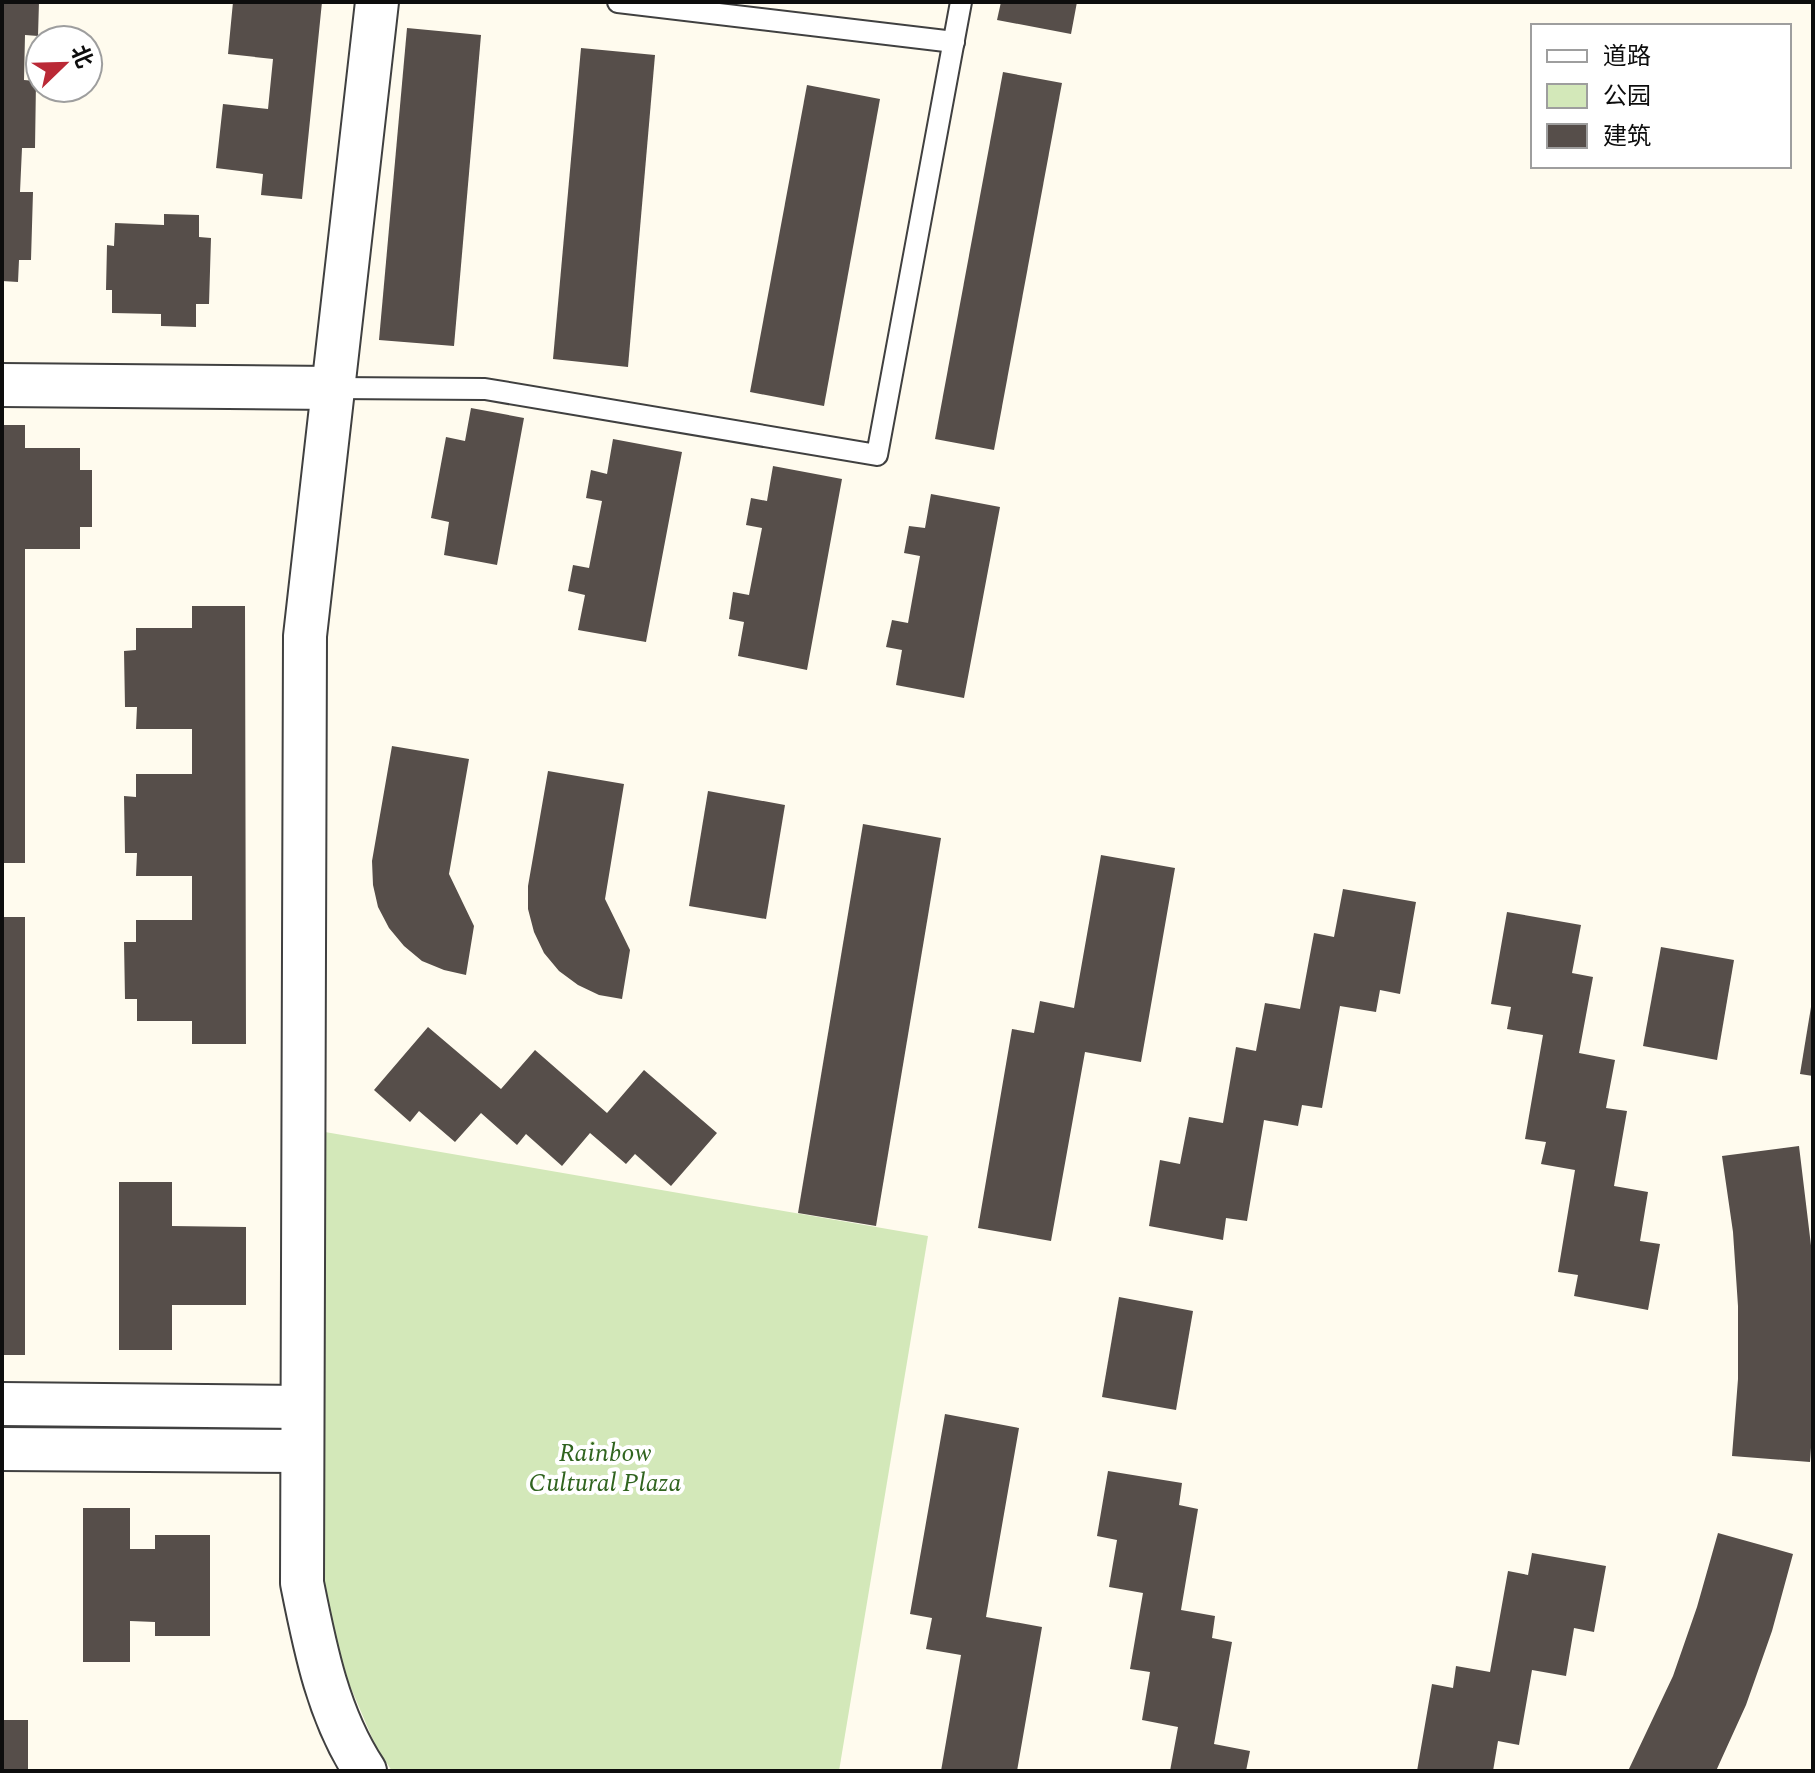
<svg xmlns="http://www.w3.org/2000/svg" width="1815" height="1773" font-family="Spectral,'Noto Sans SC',serif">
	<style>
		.green { fill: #d3e8b9 }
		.building { fill: #564e4a }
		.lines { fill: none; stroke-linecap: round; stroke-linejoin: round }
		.lane-casing { stroke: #404040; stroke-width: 24 }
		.street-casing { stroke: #404040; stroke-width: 46 }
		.lane { stroke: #fff; stroke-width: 20 }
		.street { stroke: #fff; stroke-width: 42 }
		.labels { text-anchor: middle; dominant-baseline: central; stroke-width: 8; stroke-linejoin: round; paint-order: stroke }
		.park-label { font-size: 26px; font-style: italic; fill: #30641f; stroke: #fff }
	</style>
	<rect width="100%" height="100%" fill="#fffbee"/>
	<!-- green -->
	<polygon class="green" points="325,1132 928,1236 839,1771 392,1771 376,1747 342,1667 324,1581"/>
	<!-- building -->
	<g class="building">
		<polygon points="2,2 39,2 38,36 25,35 24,80 36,81 35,148 22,148 20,192 33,192 31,260 19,260 18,282 2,281"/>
		<polygon points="233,2 322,2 302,199 261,195 263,174 216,168 223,104 268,109 273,59 228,54"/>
		<polygon points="1001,2 1077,2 1071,34 997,20"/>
		<polygon points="407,28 481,35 454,346 379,340"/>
		<polygon points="581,48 655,55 628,367 553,359"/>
		<polygon points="1003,72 1062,83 994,450 935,439"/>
		<polygon points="807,85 880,99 824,406 750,392"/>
		<polygon points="164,214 199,215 199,237 211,238 209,304 196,304 196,327 161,326 161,314 112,313 112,290 106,290 107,245 114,246 115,223 164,225"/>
		<polygon points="471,408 524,418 497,565 444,555 449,522 431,518 446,437 465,441"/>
		<polygon points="2,425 25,425 25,448 80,448 80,470 92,470 92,527 80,527 80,549 25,549 25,863 2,863"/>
		<polygon points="613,439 682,452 646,642 578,630 585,595 568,591 573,565 589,568 602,501 586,498 591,470 607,474"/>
		<polygon points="773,466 842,479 807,670 738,656 744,622 729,619 733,592 749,595 762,528 746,525 751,498 767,501"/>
		<polygon points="931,494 1000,507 964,698 896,685 902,650 886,647 892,620 908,623 920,556 904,553 909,526 925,528"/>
		<polygon points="192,606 245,606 246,1044 192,1044 192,1021 137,1021 137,999 125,999 124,942 136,942 136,920 192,920 192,876 136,876 137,853 125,853 124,796 136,797 136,774 192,774 192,729 136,729 137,707 125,707 124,651 136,650 136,628 192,628"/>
		<polygon points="392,746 469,759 449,874 474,926 466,975 444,970 422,961 404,946 389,928 378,907 373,885 372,861"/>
		<polygon points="548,771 624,784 605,899 630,950 622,999 599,995 578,985 559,971 544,953 534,932 528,909 528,886"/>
		<polygon points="708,791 785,805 766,919 689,906"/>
		<polygon points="863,824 941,838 876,1226 798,1213"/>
		<polygon points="1101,855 1175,868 1141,1062 1085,1052 1051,1241 978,1228 1012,1029 1034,1033 1040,1001 1074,1008"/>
		<polygon points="1343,889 1416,902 1400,994 1380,990 1376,1012 1340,1006 1322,1108 1302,1105 1298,1126 1264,1120 1247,1221 1226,1218 1223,1240 1149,1226 1160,1160 1180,1164 1189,1117 1223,1123 1236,1047 1256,1051 1265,1003 1300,1009 1314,933 1334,937"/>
		<polygon points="1507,912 1581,925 1572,973 1593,977 1579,1053 1615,1060 1606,1108 1627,1111 1614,1186 1648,1192 1640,1241 1660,1244 1648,1310 1574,1296 1578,1275 1558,1272 1575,1170 1541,1164 1546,1142 1525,1139 1543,1035 1507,1029 1511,1007 1491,1004"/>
		<rect x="2" y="917" width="23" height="438"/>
		<polygon points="1661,947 1734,960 1717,1060 1643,1046"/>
		<polygon points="1811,1007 1813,1007 1813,1076 1800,1074"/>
		<polygon points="428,1027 501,1089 535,1050 607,1113 644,1070 717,1133 671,1186 635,1154 626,1164 590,1133 562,1166 526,1134 517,1145 481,1113 455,1142 419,1111 410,1122 374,1090"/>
		<polygon points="1799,1146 1813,1262 1813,1419 1810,1462 1732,1456 1738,1379 1738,1306 1733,1232 1722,1156"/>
		<polygon points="119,1182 172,1182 172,1226 246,1227 246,1305 172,1305 172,1350 119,1350"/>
		<polygon points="1119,1297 1193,1311 1176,1410 1102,1397"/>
		<polygon points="945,1414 1019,1428 986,1617 1042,1627 1017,1771 941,1771 961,1655 926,1649 932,1618 910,1614"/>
		<polygon points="1108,1471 1182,1483 1179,1505 1198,1509 1181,1610 1215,1616 1212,1638 1232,1642 1214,1744 1250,1751 1246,1771 1170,1771 1178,1727 1142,1720 1150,1672 1130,1669 1143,1593 1109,1587 1117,1540 1097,1536"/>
		<polygon points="83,1508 130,1508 130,1549 155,1549 155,1535 210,1535 210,1636 155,1636 155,1622 130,1621 130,1662 83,1662"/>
		<polygon points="1718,1533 1793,1554 1772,1631 1746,1705 1716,1771 1628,1771 1673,1676 1697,1607"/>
		<polygon points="1532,1553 1606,1566 1594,1632 1574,1628 1566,1676 1532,1670 1519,1745 1498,1741 1493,1771 1417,1771 1432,1684 1453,1688 1456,1666 1490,1672 1508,1571 1528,1575"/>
		<rect x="2" y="1720" width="26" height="51"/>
	</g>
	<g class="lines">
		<defs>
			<g id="lane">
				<polyline points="618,2 954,42"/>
				<polyline points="333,388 485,389 877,455 961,2"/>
			</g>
			<g id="street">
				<polyline points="2,385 333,388"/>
				<polyline points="2,1404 302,1407"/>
				<polyline points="2,1449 302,1451"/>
				<path d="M365 1771C328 1715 315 1648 302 1583L305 636 377 2"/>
			</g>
		</defs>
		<!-- lane casing -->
		<use href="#lane" class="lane-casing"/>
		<!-- street casing -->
		<use href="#street" class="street-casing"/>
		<!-- lane -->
		<use href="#lane" class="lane"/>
		<!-- street -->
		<use href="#street" class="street"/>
	</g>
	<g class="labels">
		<!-- park labels -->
		<g class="park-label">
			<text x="605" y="1453">Rainbow<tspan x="605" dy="30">Cultural Plaza</tspan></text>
		</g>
	</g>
	<!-- border -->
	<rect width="1815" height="1773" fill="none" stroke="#0d0d0d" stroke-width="8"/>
	<!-- legend -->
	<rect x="1531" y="24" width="260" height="144" fill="#ffffff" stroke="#9e9e9e" stroke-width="2"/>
	<rect x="1547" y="50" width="40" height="12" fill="#ffffff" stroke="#9e9e9e" stroke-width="2"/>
	<text x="1603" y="64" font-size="24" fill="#0d0d0d">道路</text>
	<rect x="1547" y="84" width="40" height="24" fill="#d3e8b9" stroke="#9e9e9e" stroke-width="2"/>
	<text x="1603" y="104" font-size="24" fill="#0d0d0d">公园</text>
	<rect x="1547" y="124" width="40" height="24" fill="#564e4a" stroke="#9e9e9e" stroke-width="2"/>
	<text x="1603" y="144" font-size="24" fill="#0d0d0d">建筑</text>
	<!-- north arrow -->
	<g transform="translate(64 64) rotate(67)"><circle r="38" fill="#ffffff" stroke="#9e9e9e" stroke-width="2"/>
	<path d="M0-6L14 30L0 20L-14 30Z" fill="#ba2936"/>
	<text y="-12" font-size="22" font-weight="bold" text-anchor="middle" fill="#0d0d0d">北</text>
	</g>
</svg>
